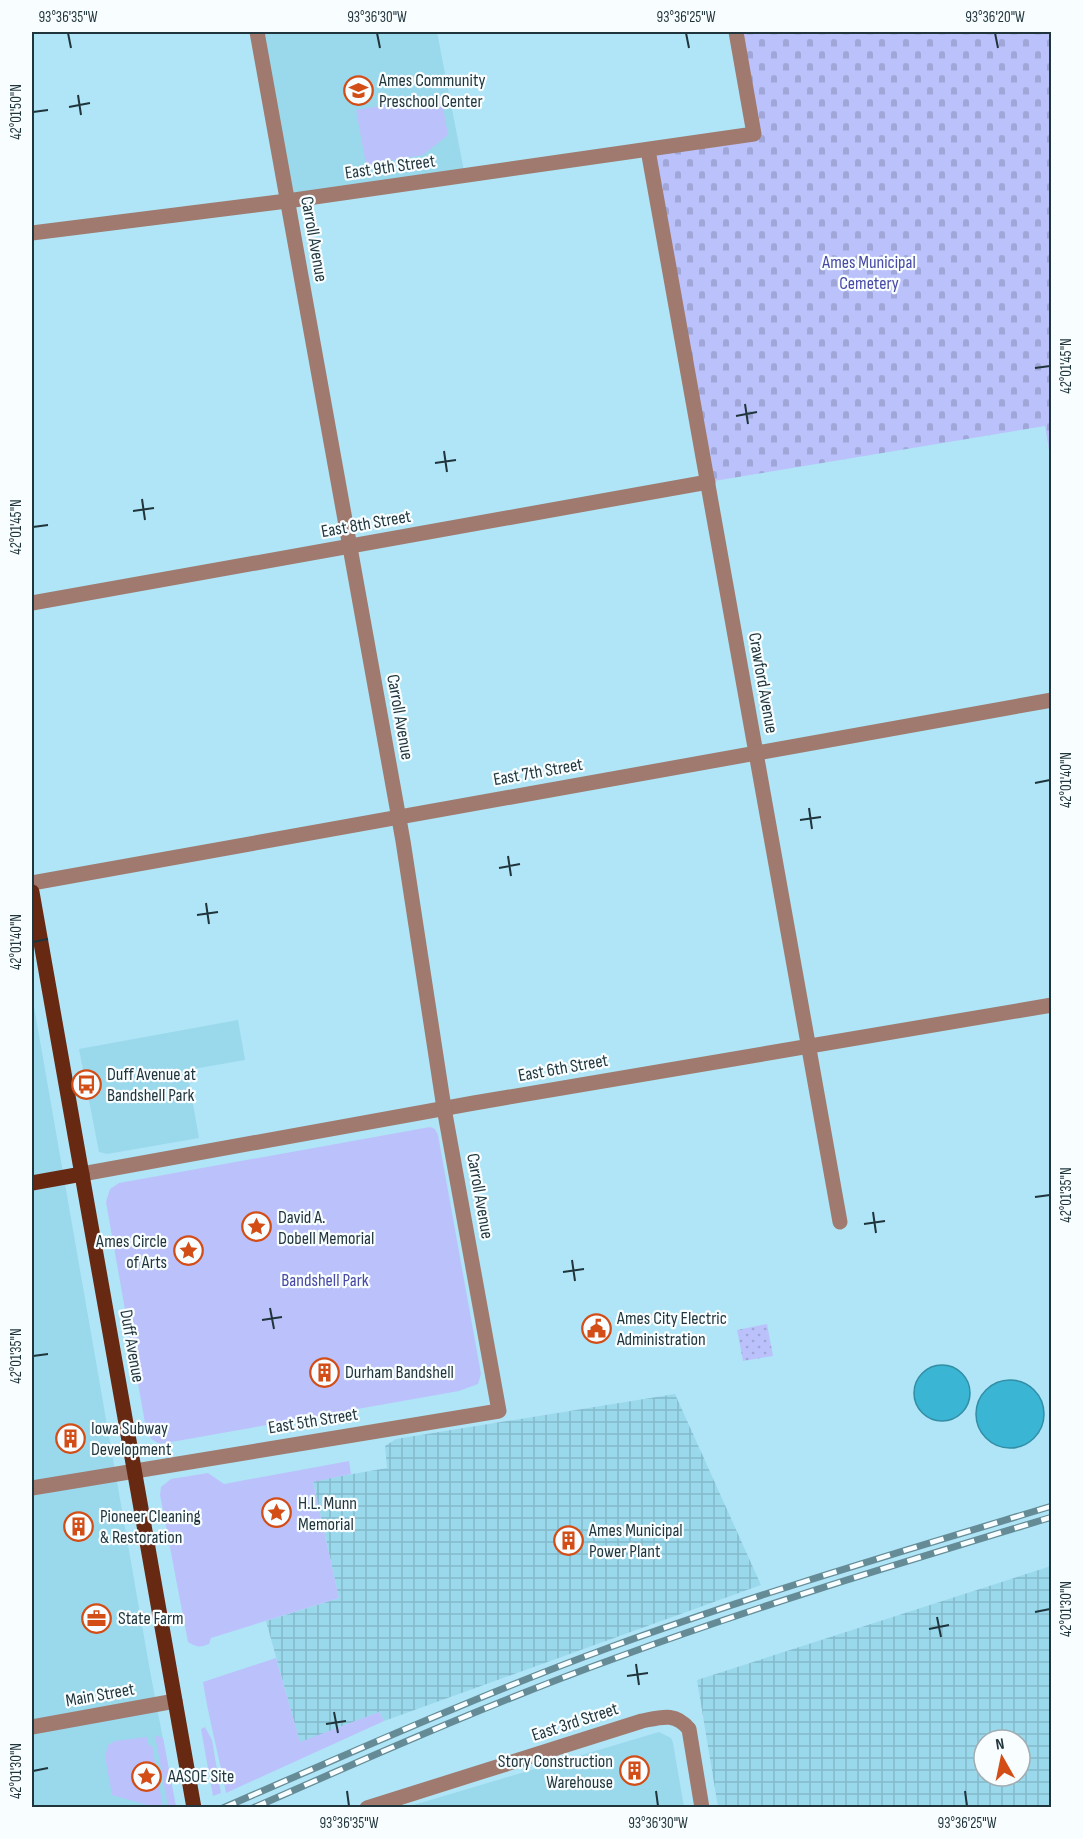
<svg xmlns="http://www.w3.org/2000/svg" width="1083" height="1839" font-family="'Sofia Sans Condensed',sans-serif">
	<style>
		.built { fill: #9ad8ec }
		.industrial { fill: url(#industrial-grid); fill-rule: evenodd }
		.green { fill: #bbc2fb }
		.cemetery { fill: url(#cemetery-stones) }
		.garden { fill: url(#garden-dots) }
		.water { fill: #3ab5d4; stroke: #328ea6; stroke-width: 1.5 }
		.lines { fill: none; stroke-linecap: round; stroke-linejoin: round }
		.minor { stroke: #a07a6e; stroke-width: 15 }
		.major { stroke: #682913; stroke-width: 15 }
		.rail-casing { stroke: #658b96; stroke-width: 7 }
		.rail { stroke: #f8fdff; stroke-width: 4.5; stroke-dasharray: 14; stroke-linecap: butt }
		.ticks { fill: none; stroke: #1f343b; stroke-width: 2 }
		.labels { text-anchor: middle; dominant-baseline: central; stroke-width: 4.5; stroke-linejoin: round; paint-order: stroke }
		.poi-label { font-size: 18px; fill: #1f343b; stroke: #f8fdff; text-anchor: start }
		.street-label { font-size: 18px; fill: #1f343b; stroke: #f8fdff }
		.park-label { font-size: 18px; fill: #4849a4; stroke: #f8fdff }
		.neatline { fill: none; stroke: #1f343b; stroke-width: 2 }
		.ticks-label { font-size: 15px; text-anchor: middle; fill: #1f343b }
	</style>
	<defs>
		<pattern id="industrial-grid" width="8" height="8" patternUnits="userSpaceOnUse" patternTransform="scale(1.5)"><rect width="8" height="8" fill="#9ad8ec"/><path d="M0 4h8M4 0v8" fill="none" stroke="#84bacb"/></pattern>
		<pattern id="cemetery-stones" width="16" height="16" patternUnits="userSpaceOnUse" patternTransform="scale(1.5)"><rect width="16" height="16" fill="#bbc2fb"/><path d="M2 7V4a2 2 0 0 1 4 0v3zM10 15v-3a2 2 0 0 1 4 0v3z" fill="#a0a7d8"/></pattern>
		<pattern id="garden-dots" width="8" height="8" patternUnits="userSpaceOnUse" patternTransform="scale(1.5)"><rect width="8" height="8" fill="#bbc2fb"/><path d="M2 2h.1M6 6h.1" fill="none" stroke="#a0a7d8" stroke-width="1.8" stroke-linecap="round"/></pattern>
	</defs>
	<rect width="100%" height="100%" fill="#afe5f6"/>
	<!-- built -->
	<g class="built">
		<polygon points="257,32 437,32 465,176 288,205"/>
		<polygon points="32,995 150,1671 176,1807 32,1807"/>
		<polygon points="238,1020 245,1060 187,1070 199,1138 107,1154 99,1152 79,1049"/>
		<polygon points="659,1732 671,1738 673,1743 684,1807 407,1807"/>
	</g>
	<!-- industrial -->
	<g class="industrial">
		<polygon points="675,1394 761,1585 384,1721 379,1712 300,1743 266,1621 339,1598 313,1481 387,1468 385,1446 396,1439"/>
		<path d="M1051 1566V1807H718L697 1680ZM984 1740H1020V1776H984Z"/>
	</g>
	<!-- green -->
	<g class="green">
		<polygon points="441,96 448,135 423,155 366,165 356,110"/>
		<polygon points="430,1127 435,1129 438,1135 481,1374 478,1384 459,1391 160,1444 151,1439 145,1423 106,1202 110,1189 119,1183"/>
		<path d="M349 1461 351 1474 313 1482 339 1598 211 1638 209 1644C200 1648 196 1647 188 1642L160 1495 161 1487 171 1479 208 1473 224 1484Z"/>
		<path d="M276 1658 300 1742 379 1712 384 1721 226 1793C219 1756 209 1720 203 1682Z"/>
		<polygon points="205,1727 212,1740 221,1793 213,1796 201,1729"/>
		<polygon points="155,1735 163,1738 176,1807 168,1807"/>
		<polygon points="147,1737 148,1745 152,1745 163,1807 154,1807 112,1795 105,1756 108,1745 115,1741"/>
	</g>
	<!-- cemetery -->
	<polygon class="cemetery" points="736,32 1051,32 1051,461 1045,426 708,482 648,150 754,134"/>
	<!-- garden -->
	<polygon class="garden" points="767,1324 773,1356 743,1361 737,1330"/>
	<!-- water -->
	<g class="water">
		<circle cx="942" cy="1393" r="28"/>
		<circle cx="1010" cy="1414" r="34"/>
	</g>
	<g class="lines">
		<!-- minor -->
		<g class="minor">
			<polyline points="648,150 840,1222"/>
			<polyline points="32,233 287,201 754,134 736,32"/>
			<polyline points="32,603 708,482"/>
			<polyline points="32,883 1052,700"/>
			<polyline points="82,1174 474,1103 1052,1005"/>
			<polyline points="32,1488 499,1411 444,1108 403,841 257,32"/>
			<polyline points="32,1727 175,1701"/>
			<path d="M367 1808 642 1721C662 1717 675 1712 689 1729L702 1808"/>
		</g>
		<!-- major -->
		<g class="major">
			<polyline points="32,892 194,1808"/>
			<polyline points="32,1183 82,1174"/>
		</g>
		<defs>
			<g id="rail">
				<path d="M223 1808C350 1753 477 1696 608 1648 753 1595 903 1551 1052 1506"/>
				<path d="M253 1808C372 1756 491 1703 613 1659 757 1606 904 1562 1052 1517"/>
			</g>
		</defs>
		<!-- rail casing -->
		<use href="#rail" class="rail-casing"/>
		<!-- rail -->
		<use href="#rail" class="rail"/>
	</g>
	<!-- ticks -->
	<path class="ticks" d="M68 33 71 48M377 33 380 48M686 33 689 48M995 33 998 48M78 95 81 115M69 107 90 103M33 112 48 110M1035 368 1050 366M745 404 748 424M736 416 757 412M444 451 447 472M435 463 456 460M142 499 145 520M133 511 154 508M33 527 48 525M1035 783 1050 780M809 808 812 829M800 820 821 817M508 856 511 876M499 868 520 864M206 903 209 924M197 915 218 912M33 942 48 939M1035 1197 1050 1195M873 1212 876 1233M864 1224 885 1221M572 1260 575 1281M563 1272 584 1269M270 1308 274 1329M262 1320 282 1317M33 1356 48 1354M1035 1612 1050 1609M937 1617 941 1637M929 1629 949 1625M636 1664 639 1685M627 1676 648 1673M334 1712 338 1733M326 1724 346 1721M33 1771 48 1768M347 1791 349 1806M656 1791 658 1806M965 1791 967 1806"/>
	<!-- icons -->
	<defs>
		<symbol id="school-ring" viewBox="-11 -11 22 22"><circle r="9.5" fill="#f8fdff" stroke="#d34d17" stroke-width="1.5"/><path d="M0-5L7-2L0 1L-7-2ZM-4 1L0 2.5L4 1V4Q0 6-4 4Z" fill="#d34d17"/></symbol>
		<symbol id="bus-ring" viewBox="-11 -11 22 22"><circle r="9.5" fill="#f8fdff" stroke="#d34d17" stroke-width="1.5"/><path d="M-5-6H5V4H4V6H2V4H-2V6H-4V4H-5ZM-3.5-4V0h7V-4ZM-3.5 1.2v1.5H-2V1.2ZM2 1.2v1.5H3.5V1.2Z" fill="#d34d17"/></symbol>
		<symbol id="sight-ring" viewBox="-11 -11 22 22"><circle r="9.5" fill="#f8fdff" stroke="#d34d17" stroke-width="1.5"/><path d="M0-6L1.8-2.2L6-1.7L2.9 1.2L3.7 5.4L0 3.3L-3.7 5.4L-2.9 1.2L-6-1.7L-1.8-2.2Z" fill="#d34d17"/></symbol>
		<symbol id="civic-ring" viewBox="-11 -11 22 22"><circle r="9.5" fill="#f8fdff" stroke="#d34d17" stroke-width="1.5"/><path d="M-.6-6.5H3V-4.5H.6V-3L4-1V1h2V6H-6V1h2V-1L-.6-3ZM-1.2 2.5V6h2.4V2.5Z" fill="#d34d17"/></symbol>
		<symbol id="building-ring" viewBox="-11 -11 22 22"><circle r="9.5" fill="#f8fdff" stroke="#d34d17" stroke-width="1.5"/><path d="M-4-6H4V6H1V3H-1V6H-4ZM-2.5-4.3h1.7v1.8h-1.7ZM.8-4.3h1.7v1.8H.8ZM-2.5-1h1.7V.8h-1.7ZM.8-1h1.7V.8H.8Z" fill="#d34d17"/></symbol>
		<symbol id="office-ring" viewBox="-11 -11 22 22"><circle r="9.5" fill="#f8fdff" stroke="#d34d17" stroke-width="1.5"/><path d="M-6-3h4V-5.5h4V-3h4V5H-6ZM-1-4.5V-3h2v-1.5ZM-6 0V1H6V0Z" fill="#d34d17"/></symbol>
	</defs>
	<g fill-rule="evenodd">
		<use href="#school-ring" x="342" y="74" width="33" height="33"/>
		<use href="#bus-ring" x="70" y="1068" width="33" height="33"/>
		<use href="#sight-ring" x="240" y="1210" width="33" height="33"/>
		<use href="#sight-ring" x="172" y="1234" width="33" height="33"/>
		<use href="#civic-ring" x="580" y="1312" width="33" height="33"/>
		<use href="#building-ring" x="308" y="1356" width="33" height="33"/>
		<use href="#building-ring" x="54" y="1422" width="33" height="33"/>
		<use href="#sight-ring" x="260" y="1496" width="33" height="33"/>
		<use href="#building-ring" x="62" y="1510" width="33" height="33"/>
		<use href="#building-ring" x="552" y="1524" width="33" height="33"/>
		<use href="#office-ring" x="80" y="1602" width="33" height="33"/>
		<use href="#building-ring" x="618" y="1754" width="33" height="33"/>
		<use href="#sight-ring" x="130" y="1760" width="33" height="33"/>
	</g>
	<g class="labels">
		<!-- poi labels -->
		<g class="poi-label">
			<text x="379" y="80">Ames Community<tspan x="379" dy="21">Preschool Center</tspan></text>
			<text x="107" y="1074">Duff Avenue at<tspan x="107" dy="21">Bandshell Park</tspan></text>
			<text x="278" y="1217">David A.<tspan x="278" dy="21">Dobell Memorial</tspan></text>
			<text x="167" y="1241" text-anchor="end">Ames Circle<tspan x="167" dy="21">of Arts</tspan></text>
			<text x="617" y="1318">Ames City Electric<tspan x="617" dy="21">Administration</tspan></text>
			<text x="345" y="1372">Durham Bandshell</text>
			<text x="91" y="1428">Iowa Subway<tspan x="91" dy="21">Development</tspan></text>
			<text x="298" y="1503">H.L. Munn<tspan x="298" dy="21">Memorial</tspan></text>
			<text x="100" y="1516">Pioneer Cleaning<tspan x="100" dy="21">&amp; Restoration</tspan></text>
			<text x="589" y="1530">Ames Municipal<tspan x="589" dy="21">Power Plant</tspan></text>
			<text x="118" y="1618">State Farm</text>
			<text x="613" y="1761" text-anchor="end">Story Construction<tspan x="613" dy="21">Warehouse</tspan></text>
			<text x="168" y="1776">AASOE Site</text>
		</g>
		<!-- street labels -->
		<g class="street-label">
			<text transform="translate(390 167) rotate(-8)">East 9th Street</text>
			<text transform="translate(314 239) rotate(80)">Carroll Avenue</text>
			<text transform="translate(366 524) rotate(-10)">East 8th Street</text>
			<text transform="translate(763 683) rotate(80)">Crawford Avenue</text>
			<text transform="translate(400 717) rotate(80)">Carroll Avenue</text>
			<text transform="translate(538 772) rotate(-10)">East 7th Street</text>
			<text transform="translate(563 1068) rotate(-10)">East 6th Street</text>
			<text transform="translate(480 1196) rotate(80)">Carroll Avenue</text>
			<text transform="translate(132 1346) rotate(80)">Duff Avenue</text>
			<text transform="translate(313 1421) rotate(-9)">East 5th Street</text>
			<text transform="translate(100 1695) rotate(-10)">Main Street</text>
			<text transform="translate(575 1722) rotate(-18)">East 3rd Street</text>
		</g>
		<!-- park labels -->
		<g class="park-label">
			<text x="869" y="262">Ames Municipal<tspan x="869" dy="21">Cemetery</tspan></text>
			<text x="325" y="1280">Bandshell Park</text>
		</g>
	</g>
	<!-- border -->
	<rect width="1083" height="1839" fill="none" stroke="#f8fdff" stroke-width="66"/>
	<!-- north arrow -->
	<g transform="translate(1002 1758) rotate(351)"><circle r="28" fill="#f8fdff" stroke="#a1adb1" stroke-width="1.5"/>
	<path d="M0-4.5L10 22L0 15L-10 22Z" fill="#d34d17"/>
	<text y="-9" font-size="16" font-weight="bold" text-anchor="middle" fill="#1f343b">N</text>
	</g>
	<rect x="33" y="33" width="1017" height="1773" class="neatline"/>
	<g class="ticks-label">
		<text x="68" y="22">93°36'35"W</text>
		<text x="377" y="22">93°36'30"W</text>
		<text x="686" y="22">93°36'25"W</text>
		<text x="995" y="22">93°36'20"W</text>
		<text transform="translate(16 112) rotate(-90)" y="5">42°01'50"N</text>
		<text transform="translate(1066 366) rotate(-90)" y="5">42°01'45"N</text>
		<text transform="translate(16 527) rotate(-90)" y="5">42°01'45"N</text>
		<text transform="translate(1066 780) rotate(-90)" y="5">42°01'40"N</text>
		<text transform="translate(16 942) rotate(-90)" y="5">42°01'40"N</text>
		<text transform="translate(1066 1195) rotate(-90)" y="5">42°01'35"N</text>
		<text transform="translate(16 1356) rotate(-90)" y="5">42°01'35"N</text>
		<text transform="translate(1066 1609) rotate(-90)" y="5">42°01'30"N</text>
		<text transform="translate(16 1771) rotate(-90)" y="5">42°01'30"N</text>
		<text x="349" y="1828">93°36'35"W</text>
		<text x="658" y="1828">93°36'30"W</text>
		<text x="967" y="1828">93°36'25"W</text>
	</g>
</svg>
